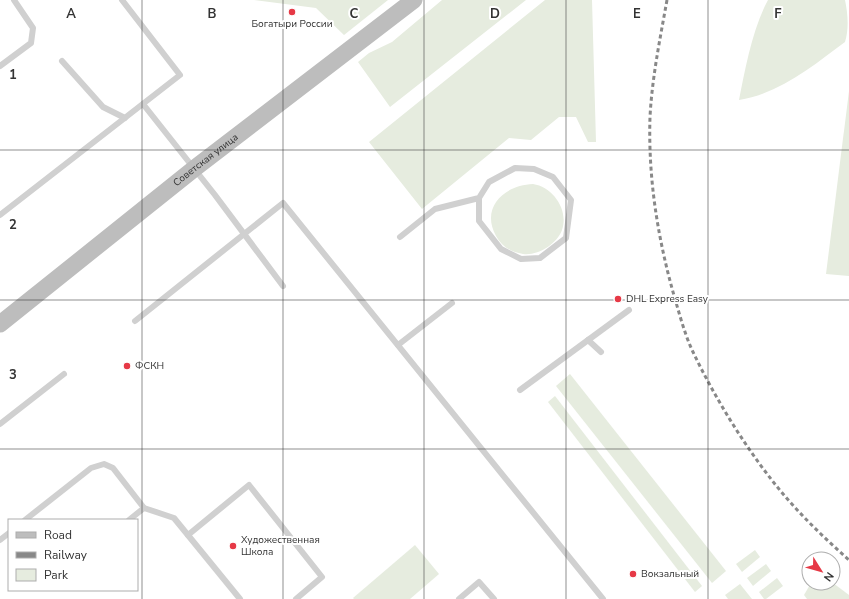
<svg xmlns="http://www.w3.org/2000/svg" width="849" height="599" font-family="'Nunito Sans',sans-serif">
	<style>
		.green { fill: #e6ecdf }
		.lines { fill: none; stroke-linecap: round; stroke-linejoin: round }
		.lane { stroke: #d0d0d0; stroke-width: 6 }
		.secondary { stroke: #bdbdbd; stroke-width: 17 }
		.rail { stroke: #888; stroke-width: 3; stroke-dasharray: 4 3; stroke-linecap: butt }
		.grid { fill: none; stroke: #333; stroke-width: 1; stroke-opacity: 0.55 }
		.poi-dot { fill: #e63946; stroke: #fff; stroke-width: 1.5 }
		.labels { text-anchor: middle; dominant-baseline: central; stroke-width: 4; stroke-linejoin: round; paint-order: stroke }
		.poi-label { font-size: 10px; fill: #333; stroke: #fff; text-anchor: start }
		.street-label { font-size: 10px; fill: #333; stroke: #fff }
		.grid-label { font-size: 13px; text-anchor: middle; font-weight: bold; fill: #333; stroke: #fff; stroke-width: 4; stroke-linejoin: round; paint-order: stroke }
	</style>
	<rect width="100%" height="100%" fill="#fff"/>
	<!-- green -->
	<g class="green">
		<polygon points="254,0 388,0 344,35 316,8"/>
		<polygon points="442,0 526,0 390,107 358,62 369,53 392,42"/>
		<polygon points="545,0 592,0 596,142 588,142 576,117 559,117 531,140 509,138 422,209 369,142"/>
		<path d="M768 0H845C848 14 849 29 845 42 814 65 779 94 739 100 745 69 753 27 768 0Z"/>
		<polygon points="849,91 849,276 826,274"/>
		<path d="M533 184C553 187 569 210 562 230 557 244 538 256 523 254 511 252 502 247 496 236 480 207 505 185 533 184Z"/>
		<polygon points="570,374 726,571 712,583 556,386"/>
		<polygon points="555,396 702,586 695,592 548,402"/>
		<polygon points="415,545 439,574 410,599 354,599 353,598"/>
		<polygon points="755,550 760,557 742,572 736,564"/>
		<polygon points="766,564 771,571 753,586 747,578"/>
		<polygon points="777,578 783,586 766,599 764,599 759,592"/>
		<polygon points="811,583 833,583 849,595 849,599 807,599 804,595"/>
		<polygon points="740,584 752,599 728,599 725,595"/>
	</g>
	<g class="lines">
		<!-- lane -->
		<g class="lane">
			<polyline points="62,61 103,107 125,118"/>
			<polyline points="0,66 31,43 33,28 14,0"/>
			<polyline points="143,104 215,195 283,286"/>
			<polyline points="0,215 180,75 122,0"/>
			<polyline points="400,237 435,209 479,198 489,182 515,168 534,169 553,177 571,200 566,238 540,258 521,259 501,249 479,221 479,198"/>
			<polyline points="135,321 283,203 603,599"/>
			<polyline points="588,340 601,352"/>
			<polyline points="398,345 452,303"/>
			<polyline points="520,390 629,310"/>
			<polyline points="0,424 64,374"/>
			<polyline points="144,508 174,518 240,599"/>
			<polyline points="25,520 91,468 104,464 113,468 144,508 129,520"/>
			<polyline points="188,535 249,485 322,577 296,599"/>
			<polyline points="0,540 9,533"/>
			<polyline points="459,599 479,582 494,599"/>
		</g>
		<!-- secondary -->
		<path class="secondary" id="s1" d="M0 324 195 168 414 0"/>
		<!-- rail -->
		<path class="rail" d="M667 0C660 39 652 78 650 117 648 179 658 240 675 299 680 316 685 335 693 352 713 394 742 442 771 479 794 509 821 535 849 560"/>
	</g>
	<!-- grid -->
	<path class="grid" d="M142 0V599M283 0V599M424 0V599M566 0V599M708 0V599M0 150H849M0 300H849M0 449H849"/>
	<!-- markers -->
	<g class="poi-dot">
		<circle cx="292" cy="12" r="4"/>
		<circle cx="618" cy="299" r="4"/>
		<circle cx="127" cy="366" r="4"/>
		<circle cx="233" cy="546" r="4"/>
		<circle cx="633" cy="574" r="4"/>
	</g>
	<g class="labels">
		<!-- poi labels -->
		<g class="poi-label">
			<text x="292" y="24" text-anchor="middle">Богатыри России</text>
			<text x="626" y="299">DHL Express Easy</text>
			<text x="135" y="366">ФСКН</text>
			<text x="241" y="540">Художественная<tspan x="241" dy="12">Школа</tspan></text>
			<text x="641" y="574">Вокзальный</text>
		</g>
		<!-- street labels -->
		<g class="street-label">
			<text stroke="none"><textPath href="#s1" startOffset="263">Советская улица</textPath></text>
		</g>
	</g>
	<g class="grid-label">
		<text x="71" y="18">A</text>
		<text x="212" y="18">B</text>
		<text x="354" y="18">C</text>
		<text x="495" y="18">D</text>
		<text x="637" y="18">E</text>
		<text x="778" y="18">F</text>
		<text x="13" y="79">1</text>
		<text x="13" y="229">2</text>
		<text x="13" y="379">3</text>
	</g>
	<!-- legend -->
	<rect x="8" y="519" width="130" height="72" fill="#ffffff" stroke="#adadad"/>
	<rect x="16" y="532" width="20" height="6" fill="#bdbdbd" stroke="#adadad"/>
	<text x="44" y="539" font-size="12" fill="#333333">Road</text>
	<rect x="16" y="552" width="20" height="6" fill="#888888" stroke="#adadad"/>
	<text x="44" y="559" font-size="12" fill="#333333">Railway</text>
	<rect x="16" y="569" width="20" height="12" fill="#e6ecdf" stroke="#adadad"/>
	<text x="44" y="579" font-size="12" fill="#333333">Park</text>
	<!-- north arrow -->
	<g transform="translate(821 571) rotate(127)"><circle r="19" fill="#ffffff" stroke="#adadad"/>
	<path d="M0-3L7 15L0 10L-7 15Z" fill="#e63946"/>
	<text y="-6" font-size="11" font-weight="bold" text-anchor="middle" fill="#333333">N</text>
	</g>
</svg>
